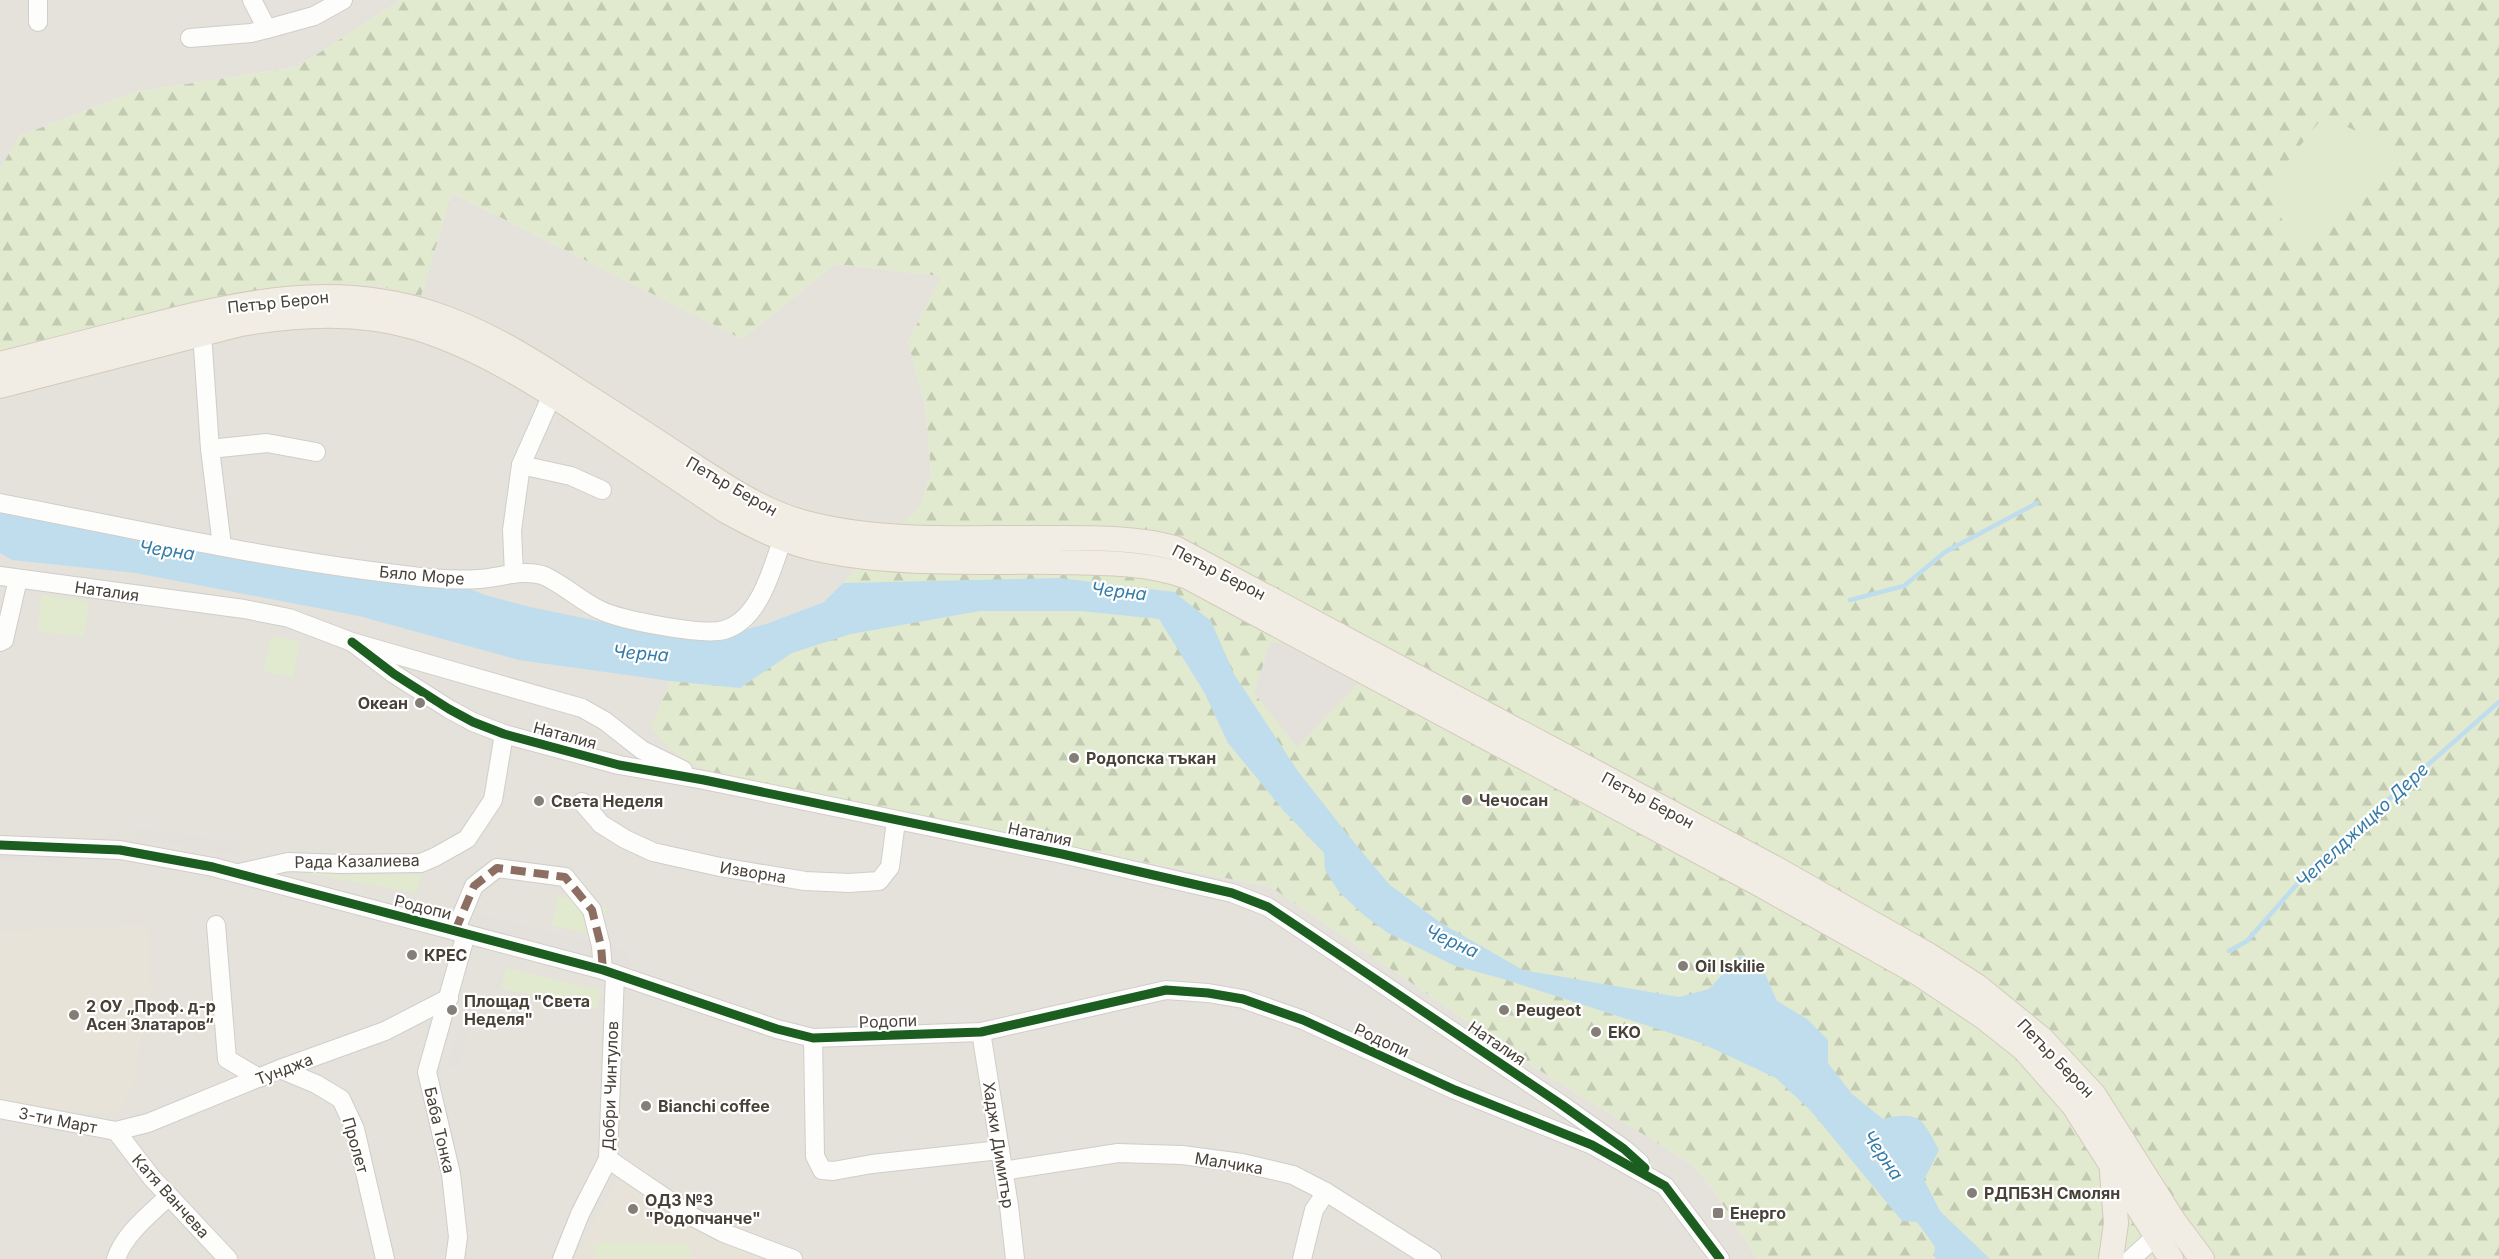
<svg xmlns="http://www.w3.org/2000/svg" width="2499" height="1259" font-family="Inter,sans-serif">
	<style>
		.residential { fill: #e5e1db }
		.education { fill: #e8e3d8 }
		.forest { fill: url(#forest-firs) }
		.green { fill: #e1eace }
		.parking { fill: #e4e1dd }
		.water { fill: #c0dded }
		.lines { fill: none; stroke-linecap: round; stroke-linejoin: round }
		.stream { stroke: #c0dded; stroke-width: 4.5 }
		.river { stroke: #c0dded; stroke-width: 28 }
		.minor-casing { stroke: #d0ceca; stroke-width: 20 }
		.major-casing { stroke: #d3cbba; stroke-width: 26 }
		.minor { stroke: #fdfdfc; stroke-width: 18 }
		.major { stroke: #f1ede5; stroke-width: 24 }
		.quiet { stroke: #8d6e63; stroke-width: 8; stroke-dasharray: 15 8; stroke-linecap: butt }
		.cycleway-casing { stroke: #fff; stroke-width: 13 }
		.cycleway { stroke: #1b5e20; stroke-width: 9 }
		.poi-dot { fill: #847e77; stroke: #fff; stroke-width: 2 }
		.labels { text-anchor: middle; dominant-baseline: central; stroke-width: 4.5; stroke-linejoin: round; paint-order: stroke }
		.street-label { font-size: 16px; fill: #484138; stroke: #fff }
		.poi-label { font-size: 16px; font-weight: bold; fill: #484138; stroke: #fff; text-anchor: start }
		.water-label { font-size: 18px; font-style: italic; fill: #347ca7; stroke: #fff }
	</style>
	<defs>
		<pattern id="forest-firs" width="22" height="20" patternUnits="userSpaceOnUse" patternTransform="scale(1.5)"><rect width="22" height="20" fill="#e1eace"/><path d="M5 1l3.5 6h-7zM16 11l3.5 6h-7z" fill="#c3cab2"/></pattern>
	</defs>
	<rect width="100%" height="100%" fill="#f2f0ec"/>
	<!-- residential -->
	<g class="residential">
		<polygon points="0,0 401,0 297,67 135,92 19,136 0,169"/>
		<polygon points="452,193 742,339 835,264 942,276 908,342 926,409 931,473 920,507 824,602 766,624 729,780 1271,887 1539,1070 1693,1165 1717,1195 1757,1259 0,1259 0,353 258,294 334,284 375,285 421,295"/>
	</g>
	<!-- education -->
	<g class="education">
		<polygon points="147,925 152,1004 143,1026 134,1088 116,1112 74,1116 0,1100 0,931"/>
		<polygon points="618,1179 714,1240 767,1259 573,1259"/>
	</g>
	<!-- forest -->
	<path class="forest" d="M401 0H2499V1259H1757L1717 1195 1693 1165 1539 1070 1271 887 729 780C693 764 676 760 651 727L670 681 766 624 824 602 920 507 931 473 926 409 908 342 941 276 835 264 742 339 452 193 421 296 375 285 334 284 258 294 0 353V169L19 136 135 92 297 67Z"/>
	<!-- green -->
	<g class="green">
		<polygon points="2324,116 2377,141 2396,158 2295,247 2267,187"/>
		<polygon points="42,595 89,602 84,637 37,631"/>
		<polygon points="271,636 300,642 293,678 264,672"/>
		<polygon points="282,869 340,875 422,875 416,893"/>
		<polygon points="558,896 607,908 602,937 552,925"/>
		<polygon points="506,968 601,990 597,1009 501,988"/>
		<polygon points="595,1242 690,1243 690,1259 595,1259"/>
	</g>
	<!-- parking -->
	<g class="parking">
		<polygon points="1289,641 1360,681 1297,747 1254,693 1270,643"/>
		<polygon points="138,828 239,842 237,854 136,839"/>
		<polygon points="68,853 68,862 0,862 0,854"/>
		<polygon points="475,913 630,952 627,972 471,930"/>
		<polygon points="469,993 479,995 458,1067 448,1065"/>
	</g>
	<!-- water -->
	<path class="water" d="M0 534 48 536 337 590 377 578 450 581 485 595 530 607 660 634 715 638 766 624 824 602 843 583 1059 578 1174 592 1211 621 1234 674 1297 770 1348 835 1389 884 1441 923 1523 970 1679 997 1709 989 1739 956 1762 967 1777 1001 1807 1019 1828 1040V1063L1852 1094 1883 1119C1920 1110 1923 1120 1939 1150L1924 1180 1940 1211 1990 1259H1936L1934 1256 1935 1247 1917 1222 1902 1221 1810 1110 1776 1078 1701 1043 1500 978 1455 966 1388 933 1365 916 1339 892 1325 870 1324 853 1283 810 1228 743 1204 692 1159 619 1080 611H980L851 634 792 653 740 688 670 681 519 660 359 616 136 573 12 560 0 553Z"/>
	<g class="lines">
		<!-- stream -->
		<g class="stream">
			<polyline points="1850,600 1904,586 1945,552 2037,503"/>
			<polyline points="2229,951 2247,941 2313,866 2499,702"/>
		</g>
		<!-- river -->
		<polyline class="river" points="0,525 202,555 397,592"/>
		<defs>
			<g id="minor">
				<polyline points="38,0 38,22"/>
				<polyline points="252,0 267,29 314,16 343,0"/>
				<polyline points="190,38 251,33 267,29"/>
				<polyline points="202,333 210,449 222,546"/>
				<polyline points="210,449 267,443 316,452"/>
				<polyline points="521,465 571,476 602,490"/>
				<path d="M0 503C129 528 258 557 388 573 418 577 449 581 479 579 499 578 521 569 542 575 559 581 582 602 600 610 620 620 703 636 724 630 760 620 772 568 783 538"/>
				<polyline points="514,574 512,530 521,465 552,395"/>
				<polyline points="0,576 244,609 289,618 352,642 582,708 605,721 642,750 683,770"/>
				<polyline points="0,642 4,640 18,579"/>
				<polyline points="352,642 394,674 449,709 473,722 504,734 619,765 704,780 1062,854 1232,893 1268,907 1298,927 1562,1105 1624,1149 1640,1163"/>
				<polyline points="582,802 601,824 625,839 653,852 720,867 805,881 849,883 879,881 890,867 896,821"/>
				<polyline points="0,845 120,850 213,867 603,970 777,1029 813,1038 981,1032 1166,990 1208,993 1243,999 1303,1020 1455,1090 1592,1145 1665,1186 1720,1259"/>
				<polyline points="239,873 288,862 341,864 421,863 435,857 467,839 493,800 504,734"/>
				<polyline points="216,925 227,1059 259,1078"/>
				<polyline points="455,931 474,886 497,868 565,877 592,910 601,946 603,970"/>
				<polyline points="981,1032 1009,1206 1015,1259"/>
				<polyline points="813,1038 815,1156 822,1170 833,1171 872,1164 1000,1150"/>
				<polyline points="280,1069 316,1084 341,1099 355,1129 385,1259"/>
				<polyline points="0,1109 116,1131 148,1123 280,1069 385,1031 449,998"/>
				<polyline points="116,1131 152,1178 228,1259"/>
				<polyline points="608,1159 693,1217 724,1233 793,1259"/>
				<polyline points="1003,1171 1118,1153 1182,1155 1242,1163 1293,1175 1326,1192 1432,1259"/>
				<path d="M116 1259C124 1234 150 1214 169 1196"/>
				<polyline points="455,1259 458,1237 451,1174 427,1072 466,934"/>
				<polyline points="562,1259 580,1214 608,1159 615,974"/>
				<polyline points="1302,1259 1314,1210 1326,1192"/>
				<polyline points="2131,1259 2165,1228"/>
			</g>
			<g id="major">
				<path d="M0 364C48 352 97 339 145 327 243 302 334 281 434 314 488 332 535 362 582 393 617 415 652 438 687 461 723 485 760 510 802 522 883 544 968 537 1051 538 1092 538 1135 537 1175 548L1773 867 1930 956 1977 986 2042 1039 2094 1095 2173 1220 2202 1259"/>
				<path d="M0 386 241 324C300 314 359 311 417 328 484 349 543 388 601 427 642 455 684 483 726 511 752 525 780 540 809 547 885 566 979 561 1058 562 1103 563 1146 562 1188 577L1761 885 1918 973 1985 1018 2024 1049 2074 1106 2171 1259"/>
				<polyline points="2111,1259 2116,1223 2112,1172"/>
			</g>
		</defs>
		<!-- minor casing -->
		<use href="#minor" class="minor-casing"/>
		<!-- major casing -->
		<use href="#major" class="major-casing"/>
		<!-- minor -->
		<use href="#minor" class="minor"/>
		<!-- major -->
		<use href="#major" class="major"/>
		<!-- quiet -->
		<polyline class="quiet" points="455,931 474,886 497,868 565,877 592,910 601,946 603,970"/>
		<defs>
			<g id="cycleway">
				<polyline points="352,642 394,674 449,709 473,722 504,734 619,765 704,780 1062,854 1232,893 1268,907 1298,927 1562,1105 1624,1149 1645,1168"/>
				<polyline points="0,845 120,850 213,867 603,970 777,1029 813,1038 981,1032 1166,990 1208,993 1243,999 1303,1020 1455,1090 1592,1145 1665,1186 1720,1259"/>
			</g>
		</defs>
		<!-- cycleway casing -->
		<use href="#cycleway" class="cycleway-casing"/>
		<!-- cycleway -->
		<use href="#cycleway" class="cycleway"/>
	</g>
	<!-- markers -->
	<g class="poi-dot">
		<circle cx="420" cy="703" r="6"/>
		<circle cx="1074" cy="758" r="6"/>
		<circle cx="1467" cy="800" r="6"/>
		<circle cx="539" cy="801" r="6"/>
		<circle cx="412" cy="955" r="6"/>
		<circle cx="1683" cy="966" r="6"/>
		<circle cx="452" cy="1010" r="6"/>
		<circle cx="1504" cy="1010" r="6"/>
		<circle cx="74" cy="1015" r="6"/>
		<circle cx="1596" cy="1032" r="6"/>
		<circle cx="646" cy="1106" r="6"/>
		<circle cx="1972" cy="1193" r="6"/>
		<circle cx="633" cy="1209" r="6"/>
		<rect x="1712" y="1207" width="12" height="12" rx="3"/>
	</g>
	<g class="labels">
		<!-- street labels -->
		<g class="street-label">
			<text transform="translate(278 302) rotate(-6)">Петър Берон</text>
			<text transform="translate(732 486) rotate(30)">Петър Берон</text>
			<text transform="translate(1219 572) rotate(27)">Петър Берон</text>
			<text transform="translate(422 575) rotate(5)">Бяло Море</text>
			<text transform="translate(107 591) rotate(8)">Наталия</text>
			<text transform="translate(565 735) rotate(15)">Наталия</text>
			<text transform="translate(1648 800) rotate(28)">Петър Берон</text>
			<text transform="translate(1040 834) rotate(12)">Наталия</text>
			<text transform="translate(357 861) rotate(-1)">Рада Казалиева</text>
			<text transform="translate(753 872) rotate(9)">Изворна</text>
			<text transform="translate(423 907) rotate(14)">Родопи</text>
			<text transform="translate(888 1021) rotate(-2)">Родопи</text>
			<text transform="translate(1382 1040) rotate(25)">Родопи</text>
			<text transform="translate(1497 1043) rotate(34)">Наталия</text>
			<text transform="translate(2056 1058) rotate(46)">Петър Берон</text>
			<text transform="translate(284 1069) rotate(-21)">Тунджа</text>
			<text transform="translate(610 1086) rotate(-88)">Добри Чинтулов</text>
			<text transform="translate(58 1120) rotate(11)">3-ти Март</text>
			<text transform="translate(440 1130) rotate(77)">Баба Тонка</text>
			<text transform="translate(356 1145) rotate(74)">Пролет</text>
			<text transform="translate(999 1145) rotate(81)">Хаджи Димитър</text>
			<text transform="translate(1229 1163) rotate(9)">Малчика</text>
			<text transform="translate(171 1196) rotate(48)">Катя Ванчева</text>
		</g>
		<!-- poi labels -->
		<g class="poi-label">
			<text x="408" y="703" text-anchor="end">Океан</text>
			<text x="1086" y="758">Родопска тъкан</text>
			<text x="1479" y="800">Чечосан</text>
			<text x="551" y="801">Света Неделя</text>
			<text x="424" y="955">КРЕС</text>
			<text x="1695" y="966">Oil Iskilie</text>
			<text x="464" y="1001">Площад "Света<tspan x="464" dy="18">Неделя"</tspan></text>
			<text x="86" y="1006">2 ОУ „Проф. д-р<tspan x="86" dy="18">Асен Златаров“</tspan></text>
			<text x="1516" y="1010">Peugeot</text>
			<text x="1608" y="1032">EKO</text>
			<text x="658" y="1106">Bianchi coffee</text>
			<text x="1984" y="1193">РДПБЗН Смолян</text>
			<text x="645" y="1200">ОДЗ №3<tspan x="645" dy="18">"Родопчанче"</tspan></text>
			<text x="1730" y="1213">Енерго</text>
		</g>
		<!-- water labels -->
		<g class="water-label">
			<text transform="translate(167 550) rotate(8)">Черна</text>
			<text transform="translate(1119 591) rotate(6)">Черна</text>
			<text transform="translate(641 653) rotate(4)">Черна</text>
			<text transform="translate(2362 825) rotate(-43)">Чепелджицко Дере</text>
			<text transform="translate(1452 941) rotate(24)">Черна</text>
			<text transform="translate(1883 1155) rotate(55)">Черна</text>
		</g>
	</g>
</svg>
